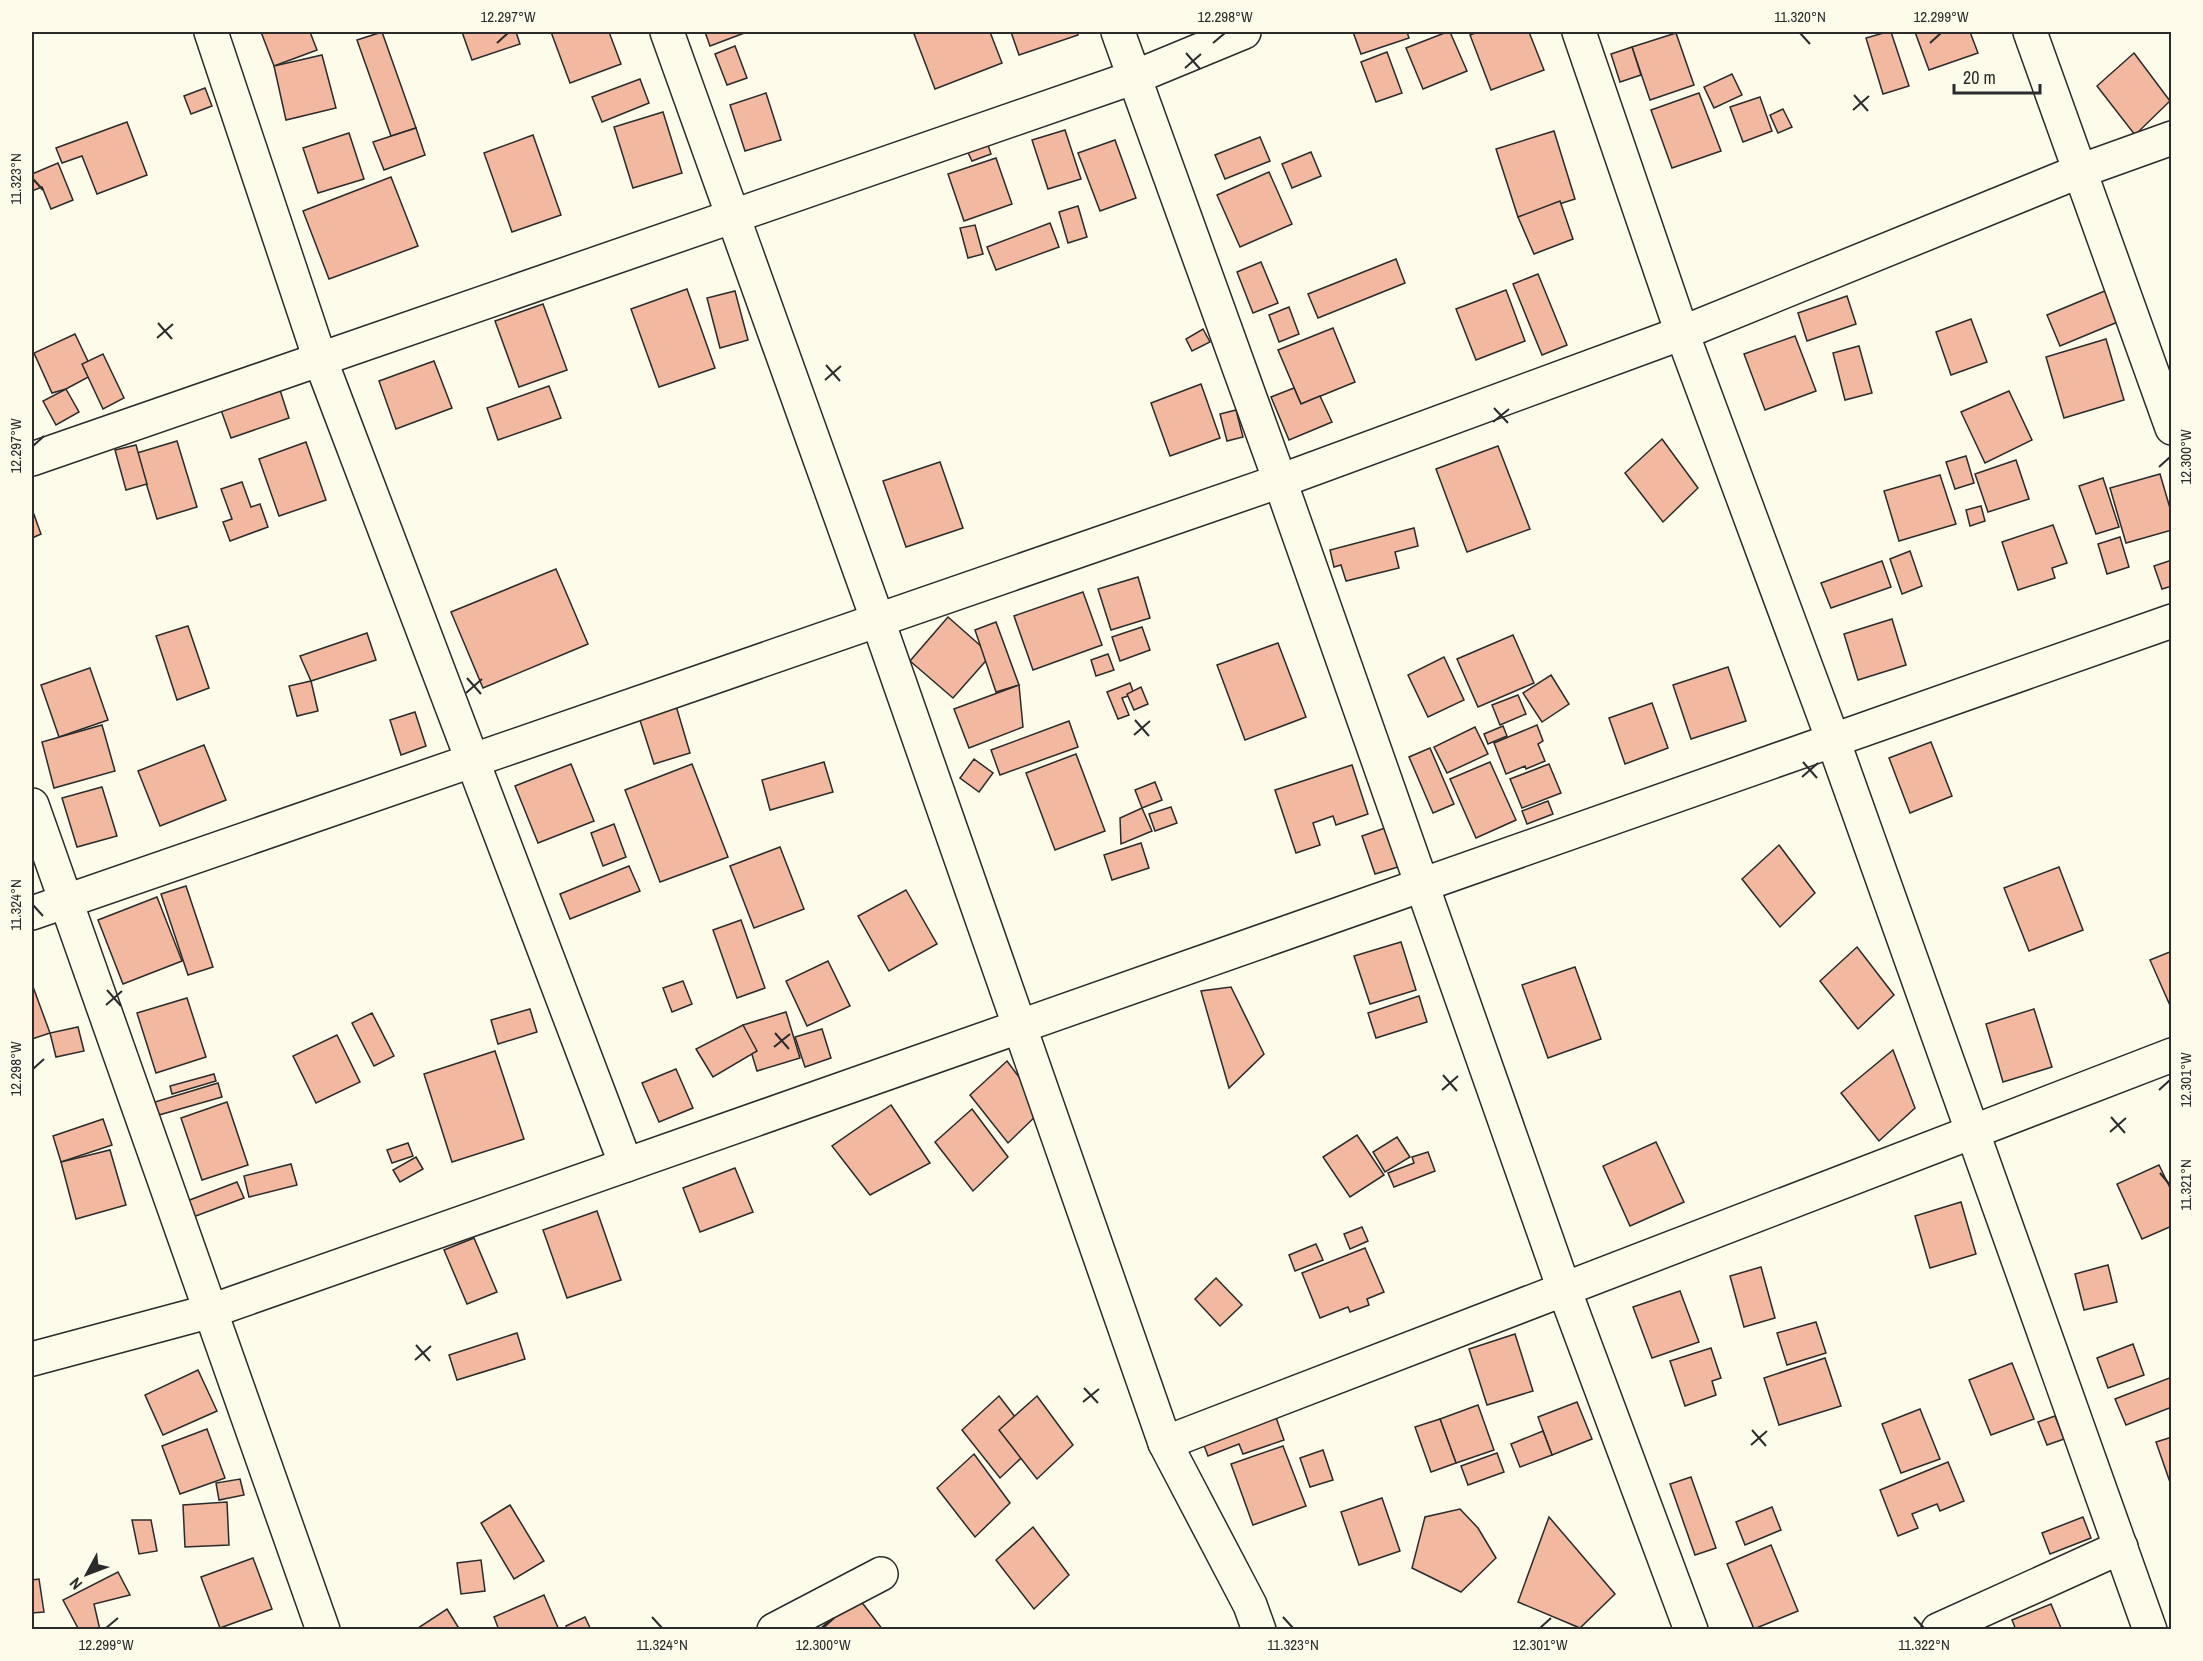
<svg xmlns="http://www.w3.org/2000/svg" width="2203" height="1661" font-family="'Archivo Narrow',sans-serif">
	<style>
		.building { fill: #f2b8a0; stroke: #2b2b2b; stroke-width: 1.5 }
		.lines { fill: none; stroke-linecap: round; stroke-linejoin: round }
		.minor-casing { stroke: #2b2b2b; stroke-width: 36 }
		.minor { stroke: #fdfbea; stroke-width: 33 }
		.ticks { fill: none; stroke: #2b2b2b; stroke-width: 2 }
		.neatline { fill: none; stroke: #2b2b2b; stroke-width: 2 }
		.ticks-label { font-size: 15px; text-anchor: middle; fill: #2b2b2b }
	</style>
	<rect width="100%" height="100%" fill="#fdfbea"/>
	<!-- building -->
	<g class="building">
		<polygon points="261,32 310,32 317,50 274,66"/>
		<polygon points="382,32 416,128 391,136 357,40"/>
		<polygon points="462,32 516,32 520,44 472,60"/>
		<polygon points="551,32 609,32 621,64 570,83"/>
		<polygon points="705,32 747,32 710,46"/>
		<polygon points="919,32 990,32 1002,63 935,89 914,34"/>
		<polygon points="1011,32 1077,32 1078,35 1019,55"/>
		<polygon points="1353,32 1407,32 1409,38 1361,54"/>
		<polygon points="1447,32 1450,32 1467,71 1423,89 1406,48"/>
		<polygon points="1478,32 1529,32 1544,70 1491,90 1470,35"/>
		<polygon points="1887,32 1891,32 1909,86 1883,94 1866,38"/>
		<polygon points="1915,32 1970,32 1978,53 1929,70"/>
		<polygon points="1676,33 1694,85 1650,100 1632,47"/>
		<polygon points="735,46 747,78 727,85 715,54"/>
		<polygon points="1632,47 1641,75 1620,82 1611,54"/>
		<polygon points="1387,52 1402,93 1376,102 1361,62"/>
		<polygon points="2134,53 2170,101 2135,135 2097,86"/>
		<polygon points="322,55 336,108 286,120 274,66"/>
		<polygon points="1732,74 1742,95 1714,108 1704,87"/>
		<polygon points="640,79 649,103 602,122 592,97"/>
		<polygon points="205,88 212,106 191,114 184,96"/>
		<polygon points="766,93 781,140 745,151 730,105"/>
		<polygon points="1699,93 1721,151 1672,168 1651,110"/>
		<polygon points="1760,97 1772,131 1743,142 1730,107"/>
		<polygon points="1783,109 1792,127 1778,133 1770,115"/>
		<polygon points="663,112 682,173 633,188 614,127"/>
		<polygon points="127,122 147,175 97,194 82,156 62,163 56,148"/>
		<polygon points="416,128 425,155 384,170 373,142"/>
		<polygon points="1065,130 1081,179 1048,189 1032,140"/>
		<polygon points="1554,131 1575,199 1518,217 1496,149"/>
		<polygon points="349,133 364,179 318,193 303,148"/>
		<polygon points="533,135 561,215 512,232 484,153"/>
		<polygon points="985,136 991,154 972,161 965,146"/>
		<polygon points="1260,137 1270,161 1225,179 1215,155"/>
		<polygon points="1115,140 1136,198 1100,211 1078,153"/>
		<polygon points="1311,152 1321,176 1292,188 1282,164"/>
		<polygon points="996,158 1012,204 964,221 948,174"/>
		<polygon points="58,163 73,200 51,209 42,187 32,191 32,174"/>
		<polygon points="1269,172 1292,224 1240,247 1217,195"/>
		<polygon points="391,177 418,246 329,279 303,211"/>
		<polygon points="1560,201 1573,239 1534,254 1518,217"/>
		<polygon points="1078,206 1087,237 1068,243 1059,212"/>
		<polygon points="1050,223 1059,247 996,270 987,247"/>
		<polygon points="975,225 983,254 968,258 960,228"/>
		<polygon points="1396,259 1405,283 1318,318 1308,294"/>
		<polygon points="1261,262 1278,303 1253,313 1237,272"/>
		<polygon points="1538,274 1567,345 1542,355 1513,284"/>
		<polygon points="687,289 715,368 659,387 631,309"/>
		<polygon points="1506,290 1525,341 1476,360 1456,309"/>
		<polygon points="2107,290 2120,321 2060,346 2047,315"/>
		<polygon points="735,291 748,340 720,348 707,298"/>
		<polygon points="1847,296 1856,324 1807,341 1798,313"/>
		<polygon points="543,304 567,370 519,387 495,321"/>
		<polygon points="1289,307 1299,334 1279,342 1269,315"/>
		<polygon points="1971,319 1987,362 1951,375 1936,332"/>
		<polygon points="1333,328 1355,382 1301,404 1278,350"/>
		<polygon points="1203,329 1210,342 1192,351 1186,339"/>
		<polygon points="75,334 94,374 66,389 52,393 34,353"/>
		<polygon points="1795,336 1816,391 1765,410 1744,354"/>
		<polygon points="2106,339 2124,400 2064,418 2046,357"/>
		<polygon points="1859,346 1872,393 1845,400 1833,353"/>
		<polygon points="103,354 124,398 103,409 82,364"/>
		<polygon points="434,361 452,408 396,429 379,381"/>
		<polygon points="1201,384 1220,438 1170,456 1151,403"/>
		<polygon points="549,386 561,418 498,440 487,408"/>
		<polygon points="1294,388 1301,404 1320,396 1332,422 1289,440 1271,397"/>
		<polygon points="66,389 79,412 56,425 43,401"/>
		<polygon points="280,390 289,418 231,438 221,410"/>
		<polygon points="2009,391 2032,440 1985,463 1961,412"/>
		<polygon points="1236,410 1243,437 1227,441 1220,414"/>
		<polygon points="1662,439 1698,488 1663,522 1625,473"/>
		<polygon points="177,441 197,507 157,519 137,453"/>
		<polygon points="306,442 326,500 279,516 259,459"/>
		<polygon points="136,445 147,484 126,490 115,450"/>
		<polygon points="1498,446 1530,529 1467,552 1436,469"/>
		<polygon points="1966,456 1974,483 1955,489 1946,462"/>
		<polygon points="2016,460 2029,499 1988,512 1975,474"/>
		<polygon points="940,462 963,528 906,547 883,481"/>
		<polygon points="2160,474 2172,515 2172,530 2126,543 2110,488"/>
		<polygon points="1940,475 1956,524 1899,541 1884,491"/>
		<polygon points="2103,478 2119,527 2096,534 2079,486"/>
		<polygon points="242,482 251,507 260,504 268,527 230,541 223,522 232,519 221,489"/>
		<polygon points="1981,506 1985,521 1970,526 1966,510"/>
		<polygon points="32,509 41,534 32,538"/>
		<polygon points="2053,525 2067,563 2052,568 2055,578 2018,590 2002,542"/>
		<polygon points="1414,528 1418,546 1395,552 1399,568 1346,581 1341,565 1334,567 1330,550"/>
		<polygon points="2120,537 2129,567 2107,574 2098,544"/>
		<polygon points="1910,551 1922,586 1902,594 1890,559"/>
		<polygon points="2172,560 2172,586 2162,589 2154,566"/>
		<polygon points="1882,561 1891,587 1831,608 1821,583"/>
		<polygon points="556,569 588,644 483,688 451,612"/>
		<polygon points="1138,577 1150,618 1111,630 1098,589"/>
		<polygon points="1083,592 1102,645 1033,670 1014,616"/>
		<polygon points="948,617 991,655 953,698 910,661"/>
		<polygon points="1892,619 1906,665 1858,680 1844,634"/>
		<polygon points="996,622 1019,685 996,692 975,630"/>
		<polygon points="188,626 209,688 177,700 156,636"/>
		<polygon points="1142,627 1150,650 1120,661 1112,637"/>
		<polygon points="367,633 376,660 311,681 300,656"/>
		<polygon points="1513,635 1534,683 1478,707 1457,659"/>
		<polygon points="1278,643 1306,717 1245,740 1217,665"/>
		<polygon points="1108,654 1114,670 1096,676 1091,660"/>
		<polygon points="1444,657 1464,700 1428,717 1408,675"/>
		<polygon points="1728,667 1746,721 1691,739 1673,685"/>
		<polygon points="90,668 108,720 59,737 41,685"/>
		<polygon points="1551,675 1569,704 1542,722 1523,693"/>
		<polygon points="311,681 318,711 297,716 289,686"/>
		<polygon points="1130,683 1134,694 1122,698 1129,715 1118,719 1107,692"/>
		<polygon points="1019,685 1023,727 969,748 954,709"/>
		<polygon points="1141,687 1148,704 1134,710 1127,694"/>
		<polygon points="1518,695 1526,714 1500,725 1492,705"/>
		<polygon points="674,699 690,753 654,764 637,711"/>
		<polygon points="1652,703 1668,748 1625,764 1609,718"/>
		<polygon points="415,712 426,746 401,755 390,720"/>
		<polygon points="1069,721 1078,747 1000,775 991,750"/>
		<polygon points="102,725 115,771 54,788 42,742"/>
		<polygon points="1537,725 1543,741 1538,744 1545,761 1526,769 1525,766 1506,774 1494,743"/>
		<polygon points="1503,726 1507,736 1488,744 1484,734"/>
		<polygon points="1475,727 1488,754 1447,773 1434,747"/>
		<polygon points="1931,742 1952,796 1910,813 1889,758"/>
		<polygon points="204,745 226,800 160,826 138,771"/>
		<polygon points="1430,748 1454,804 1433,813 1409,757"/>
		<polygon points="1076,754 1105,831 1055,850 1026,773"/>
		<polygon points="974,759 993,773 979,792 960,778"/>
		<polygon points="824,762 833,792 770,810 762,780"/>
		<polygon points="1490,762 1516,820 1476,838 1450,779"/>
		<polygon points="571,764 594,821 538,843 515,786"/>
		<polygon points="692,764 728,857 660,882 625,790"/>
		<polygon points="1549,764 1561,793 1522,808 1510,779"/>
		<polygon points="1352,765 1368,814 1336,825 1333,816 1313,823 1320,845 1296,853 1275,790"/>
		<polygon points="1155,782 1162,800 1142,808 1135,790"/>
		<polygon points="102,787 117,836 77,847 62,798"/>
		<polygon points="1548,801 1553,814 1527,824 1522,811"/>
		<polygon points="1171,807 1177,823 1155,831 1149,814"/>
		<polygon points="1142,808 1152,831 1121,844 1120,818"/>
		<polygon points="614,824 626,857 603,866 591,833"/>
		<polygon points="1385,828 1398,867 1375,874 1362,836"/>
		<polygon points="1141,843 1149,868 1112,880 1104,855"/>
		<polygon points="1779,845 1815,893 1780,927 1742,879"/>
		<polygon points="780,847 804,909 754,928 730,866"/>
		<polygon points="629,866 640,891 570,919 560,894"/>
		<polygon points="2059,867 2083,930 2029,951 2004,888"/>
		<polygon points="186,886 213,967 188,975 161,894"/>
		<polygon points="906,890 937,944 889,971 858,916"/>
		<polygon points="157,897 182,961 123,984 98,920"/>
		<polygon points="741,920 765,988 737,998 713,930"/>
		<polygon points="1401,942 1416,990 1370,1004 1354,956"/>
		<polygon points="1857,947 1894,995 1858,1029 1820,981"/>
		<polygon points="2172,951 2172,1010 2150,960"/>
		<polygon points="828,961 850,1006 807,1026 786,981"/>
		<polygon points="1575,967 1601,1039 1548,1058 1522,985"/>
		<polygon points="683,981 692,1004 672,1012 663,988"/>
		<polygon points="32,984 50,1033 32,1039"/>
		<polygon points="1231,987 1264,1054 1229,1088 1201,991"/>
		<polygon points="1419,996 1427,1022 1376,1038 1368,1013"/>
		<polygon points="187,998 206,1057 156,1073 137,1013"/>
		<polygon points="530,1009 537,1032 498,1044 491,1020"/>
		<polygon points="2034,1009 2052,1067 2003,1082 1986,1024"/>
		<polygon points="786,1012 800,1058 757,1071 743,1025"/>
		<polygon points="372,1013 394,1056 374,1066 352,1023"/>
		<polygon points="743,1025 757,1051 713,1077 696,1049"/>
		<polygon points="78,1027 84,1051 56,1057 50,1033"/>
		<polygon points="822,1029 831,1058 805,1067 795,1037"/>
		<polygon points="337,1035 360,1082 316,1103 293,1056"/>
		<polygon points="1893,1050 1915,1108 1879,1141 1841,1093"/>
		<polygon points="495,1051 524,1139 452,1162 424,1074"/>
		<polygon points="1007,1061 1043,1109 1008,1143 970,1095"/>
		<polygon points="676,1069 693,1108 659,1122 642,1083"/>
		<polygon points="214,1074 216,1081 172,1094 170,1086"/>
		<polygon points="218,1083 222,1097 159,1115 155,1102"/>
		<polygon points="227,1102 248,1165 202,1180 181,1118"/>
		<polygon points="891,1105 930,1163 870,1195 832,1146"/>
		<polygon points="972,1109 1008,1157 973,1191 935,1142"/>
		<polygon points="103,1119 112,1145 61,1162 53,1136"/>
		<polygon points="1357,1135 1384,1175 1350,1197 1323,1157"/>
		<polygon points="1397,1137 1410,1157 1385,1172 1373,1152"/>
		<polygon points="1656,1142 1684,1202 1630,1226 1603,1166"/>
		<polygon points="408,1143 413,1156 392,1163 387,1150"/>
		<polygon points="110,1150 126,1205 76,1219 61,1162"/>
		<polygon points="1428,1152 1435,1171 1394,1187 1388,1173 1414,1163 1412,1157"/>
		<polygon points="416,1157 423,1169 400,1182 393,1170"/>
		<polygon points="291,1164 297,1185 249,1197 244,1176"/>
		<polygon points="2159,1165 2172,1192 2172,1226 2142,1239 2117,1184"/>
		<polygon points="735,1168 753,1212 700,1232 683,1188"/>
		<polygon points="237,1182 244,1198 193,1217 187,1201"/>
		<polygon points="1961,1202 1976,1254 1930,1268 1915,1216"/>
		<polygon points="597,1211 621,1280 567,1298 543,1230"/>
		<polygon points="1362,1227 1368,1241 1350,1249 1344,1234"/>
		<polygon points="474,1238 497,1292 467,1304 444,1250"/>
		<polygon points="1316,1244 1323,1260 1295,1271 1289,1255"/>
		<polygon points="1365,1248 1384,1292 1367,1299 1369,1305 1350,1312 1348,1307 1320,1318 1302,1273"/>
		<polygon points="2108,1265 2117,1302 2084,1310 2075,1274"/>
		<polygon points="1761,1267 1775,1318 1744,1327 1730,1276"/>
		<polygon points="1216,1278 1242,1305 1220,1326 1195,1299"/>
		<polygon points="1680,1291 1699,1342 1652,1358 1633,1307"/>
		<polygon points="1816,1322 1826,1353 1787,1365 1777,1333"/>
		<polygon points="517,1333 525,1359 457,1380 449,1355"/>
		<polygon points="1515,1334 1533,1391 1487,1405 1469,1349"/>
		<polygon points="2133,1344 2144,1375 2108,1388 2097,1358"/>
		<polygon points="1711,1348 1721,1378 1712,1381 1716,1395 1685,1406 1670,1361"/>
		<polygon points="1825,1358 1841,1406 1779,1425 1764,1378"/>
		<polygon points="2012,1363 2034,1419 1991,1435 1969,1380"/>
		<polygon points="198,1370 217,1411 163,1435 145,1395"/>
		<polygon points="2172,1377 2172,1407 2126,1425 2115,1399"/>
		<polygon points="999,1396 1036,1444 1000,1478 962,1430"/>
		<polygon points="1037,1396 1073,1445 1037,1479 999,1430"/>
		<polygon points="1577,1402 1592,1439 1552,1455 1538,1417"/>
		<polygon points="1478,1405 1494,1450 1456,1463 1440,1419"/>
		<polygon points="1273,1409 1284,1440 1243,1454 1239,1444 1208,1456 1200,1435"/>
		<polygon points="1920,1409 1940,1459 1901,1473 1882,1424"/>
		<polygon points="2055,1416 2064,1439 2047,1445 2038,1422"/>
		<polygon points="1440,1419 1456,1463 1431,1472 1415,1427"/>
		<polygon points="207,1429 225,1478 180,1494 162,1446"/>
		<polygon points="1543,1431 1552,1455 1520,1467 1511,1444"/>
		<polygon points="2172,1437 2172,1488 2156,1442"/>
		<polygon points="1283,1446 1306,1506 1253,1525 1231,1464"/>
		<polygon points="1323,1450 1333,1480 1310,1487 1300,1458"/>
		<polygon points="1497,1453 1504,1472 1468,1485 1461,1466"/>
		<polygon points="974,1454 1010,1503 975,1537 937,1488"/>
		<polygon points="1948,1462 1964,1501 1940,1511 1937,1504 1912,1514 1918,1528 1898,1536 1880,1490"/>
		<polygon points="1691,1477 1716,1548 1695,1555 1670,1484"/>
		<polygon points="240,1479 244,1495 219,1500 216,1483"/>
		<polygon points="1382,1498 1400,1551 1359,1565 1341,1512"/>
		<polygon points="227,1502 229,1545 185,1547 183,1505"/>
		<polygon points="510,1505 544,1561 514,1579 481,1523"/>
		<polygon points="1772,1507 1781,1530 1745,1545 1736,1522"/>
		<polygon points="1460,1509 1478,1528 1496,1558 1461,1592 1412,1568 1425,1517"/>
		<polygon points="1549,1517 1615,1594 1580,1628 1518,1602"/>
		<polygon points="2083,1517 2091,1538 2050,1554 2042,1533"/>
		<polygon points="132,1520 151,1520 157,1551 139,1554"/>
		<polygon points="1033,1527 1069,1575 1034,1609 996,1560"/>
		<polygon points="1771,1545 1798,1611 1754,1629 1727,1564"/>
		<polygon points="253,1558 272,1609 220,1628 201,1577"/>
		<polygon points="481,1560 485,1591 461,1594 457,1563"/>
		<polygon points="118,1572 130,1595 94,1604 100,1630 79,1630 63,1600"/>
		<polygon points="39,1579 44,1612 32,1613 32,1580"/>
		<polygon points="544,1595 559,1630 499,1630 494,1617"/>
		<polygon points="857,1596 883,1630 821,1630 820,1629"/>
		<polygon points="2051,1604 2061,1628 2016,1630 2012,1620"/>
		<polygon points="447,1609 460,1630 415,1630"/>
		<polygon points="585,1617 591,1630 567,1630 566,1626"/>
	</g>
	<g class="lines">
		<defs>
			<g id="minor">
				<polyline points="211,32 320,359 626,1165"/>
				<polyline points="667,32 878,621 1165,1443 1250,1605 1259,1630"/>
				<polyline points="1118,32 1280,481 1564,1289 1691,1630"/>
				<polyline points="1579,32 1682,333 1833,740 2150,1630"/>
				<polyline points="2030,32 2172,428"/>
				<polyline points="32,459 1135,77 1244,32"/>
				<polyline points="32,805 323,1630"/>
				<polyline points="32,913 1280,481 1682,333 2080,171 2172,138"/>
				<polyline points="32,1359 211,1311 2172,621"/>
				<polyline points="1165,1443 2172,1055"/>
				<polyline points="774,1630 881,1574"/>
				<polyline points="1938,1630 2121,1547"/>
			</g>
		</defs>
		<!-- minor casing -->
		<use href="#minor" class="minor-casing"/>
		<!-- minor -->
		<use href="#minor" class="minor"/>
	</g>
	<!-- ticks -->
	<path class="ticks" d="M1800 33 1810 44M497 43 508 33M1213 43 1225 33M1930 43 1941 33M1186 53 1200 69M1185 68 1201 54M1854 95 1868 111M1853 110 1869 96M33 179 43 190M158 323 172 339M157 338 173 324M826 365 840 381M825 380 841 366M1494 408 1508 423M1493 422 1509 409M33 446 44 436M2159 467 2170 457M467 678 481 694M466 693 482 679M1135 720 1149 736M1134 735 1150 721M1803 762 1817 778M1802 777 1818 763M33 905 43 916M107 990 121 1006M106 1005 122 991M775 1033 789 1049M774 1047 790 1034M33 1069 44 1059M1443 1075 1457 1091M1442 1090 1458 1076M2159 1090 2170 1080M2111 1117 2125 1133M2110 1132 2126 1118M2160 1173 2170 1185M416 1345 430 1361M415 1360 431 1346M1084 1388 1098 1403M1083 1402 1099 1389M1752 1430 1766 1446M1751 1445 1767 1431M652 1617 662 1628M1283 1617 1293 1628M1914 1617 1924 1628M106 1628 118 1618M823 1628 834 1618M1540 1628 1551 1618"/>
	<!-- border -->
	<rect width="2203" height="1661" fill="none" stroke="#fdfbea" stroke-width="66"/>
	<!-- north arrow -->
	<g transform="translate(87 1574) rotate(229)" stroke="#fdfbea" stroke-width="4.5" paint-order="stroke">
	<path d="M0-4.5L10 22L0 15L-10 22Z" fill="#2b2b2b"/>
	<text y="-9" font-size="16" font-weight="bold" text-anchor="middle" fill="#2b2b2b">N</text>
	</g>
	<!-- scale -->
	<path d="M1954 84v9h86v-9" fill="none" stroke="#2b2b2b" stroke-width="3"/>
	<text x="1963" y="84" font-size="18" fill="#2b2b2b" stroke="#fdfbea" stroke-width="4.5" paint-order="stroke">20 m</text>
	<rect x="33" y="33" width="2137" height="1595" class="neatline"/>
	<g class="ticks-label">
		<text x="508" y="22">12.297°W</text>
		<text x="1225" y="22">12.298°W</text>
		<text x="1800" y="22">11.320°N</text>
		<text x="1941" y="22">12.299°W</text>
		<text transform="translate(16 179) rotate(-90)" y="5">11.323°N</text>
		<text transform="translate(16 446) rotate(-90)" y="5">12.297°W</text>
		<text transform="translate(2186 457) rotate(-90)" y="5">12.300°W</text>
		<text transform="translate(16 905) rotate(-90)" y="5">11.324°N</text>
		<text transform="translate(16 1069) rotate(-90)" y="5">12.298°W</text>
		<text transform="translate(2186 1080) rotate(-90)" y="5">12.301°W</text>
		<text transform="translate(2186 1185) rotate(-90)" y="5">11.321°N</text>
		<text x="106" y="1650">12.299°W</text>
		<text x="662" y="1650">11.324°N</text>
		<text x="823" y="1650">12.300°W</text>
		<text x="1293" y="1650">11.323°N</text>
		<text x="1540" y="1650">12.301°W</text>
		<text x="1924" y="1650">11.322°N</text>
	</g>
</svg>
